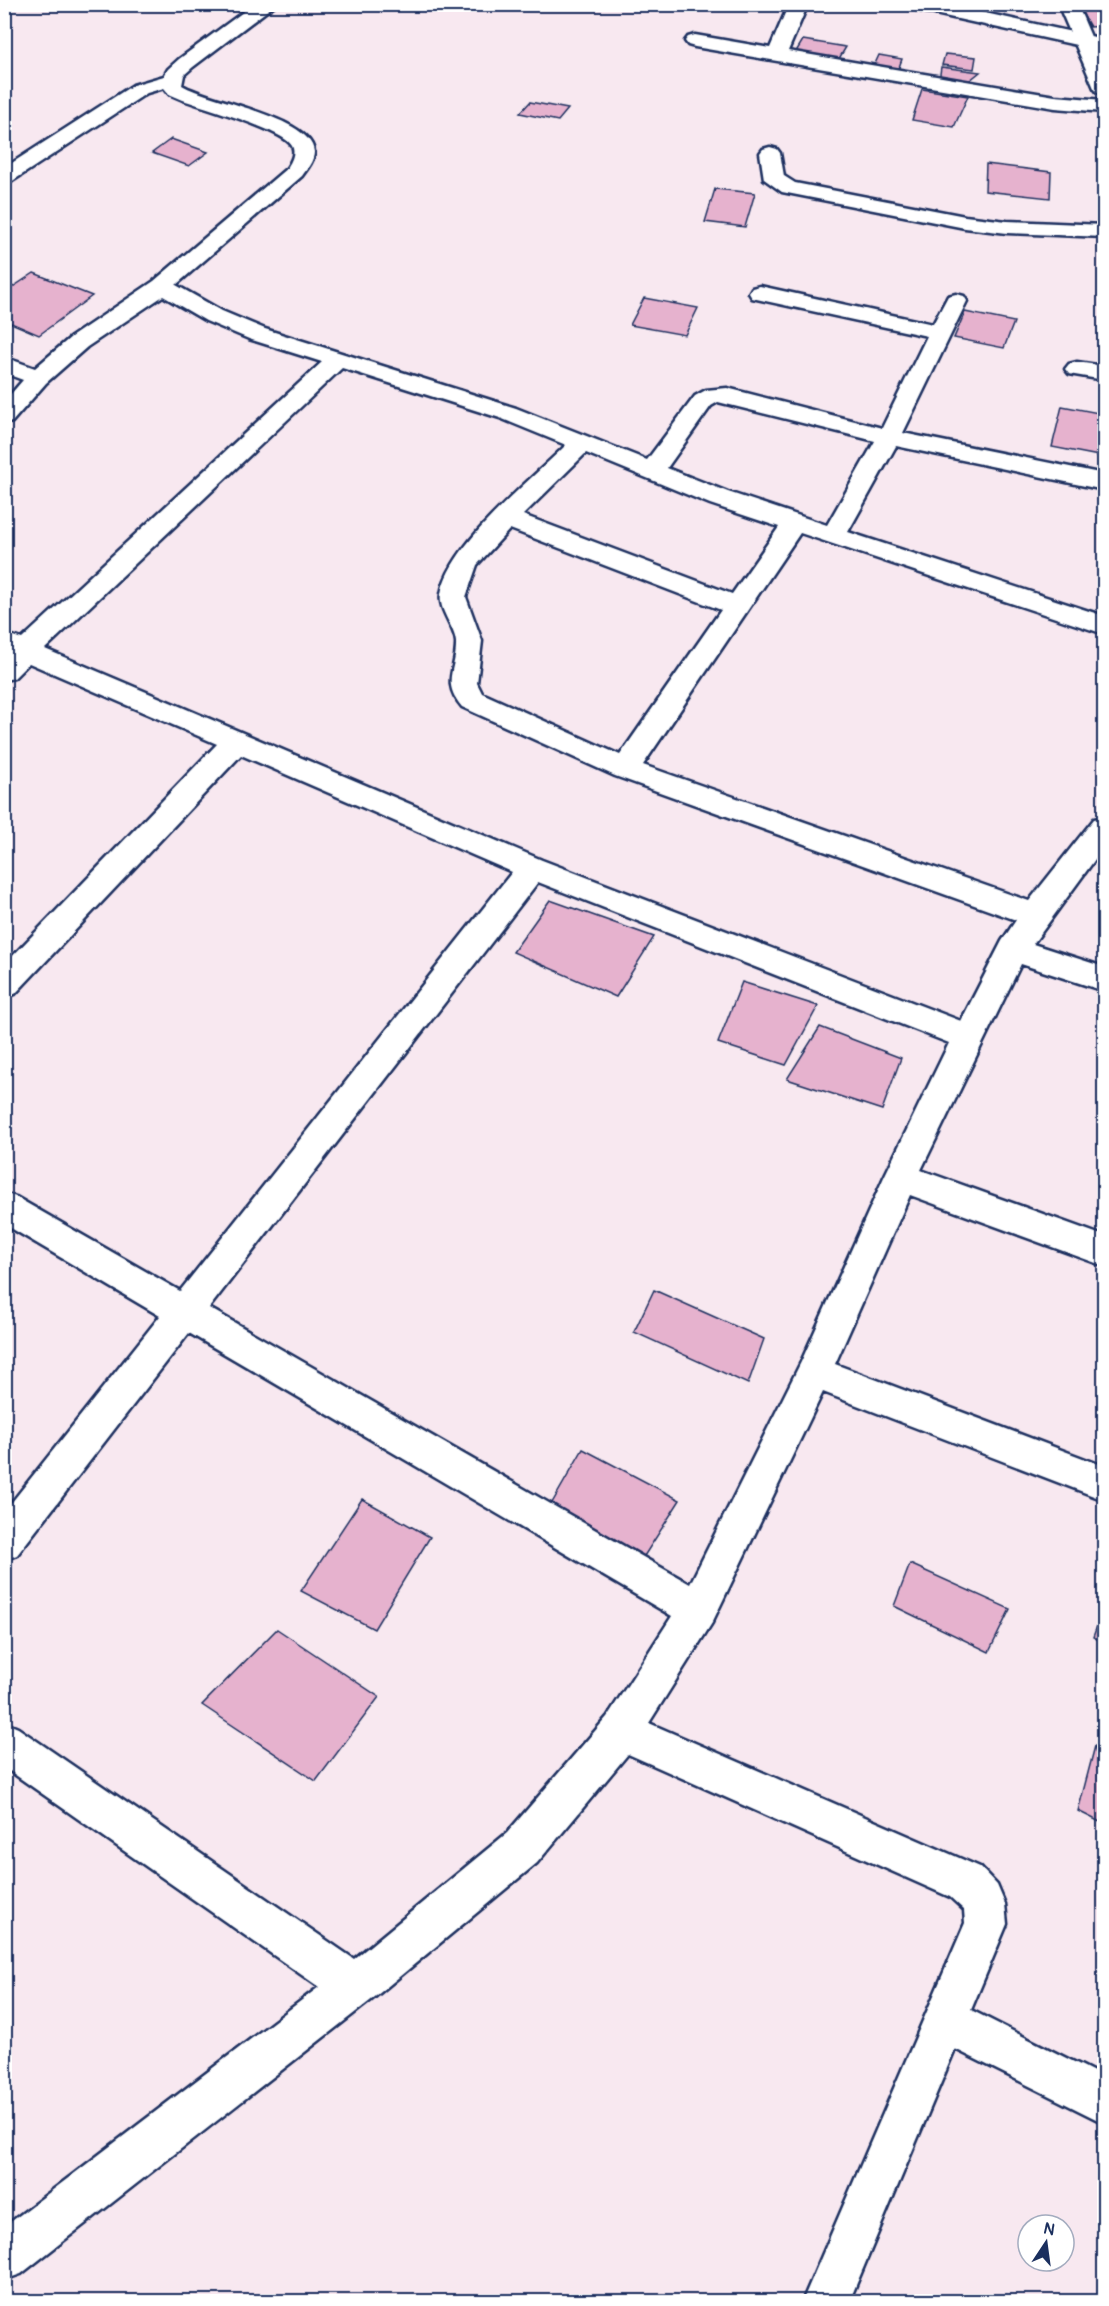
<svg xmlns="http://www.w3.org/2000/svg" width="1109" height="2306" font-family="Pangolin,sans-serif">
	<style>
		.building { fill: #e6b2ce; stroke: #1b2f5e; stroke-width: 1.5 }
		.lines { fill: none; stroke-linecap: round; stroke-linejoin: round }
		.minor-casing { stroke: #1b2f5e; stroke-width: 5 }
		.major-casing { stroke: #1b2f5e; stroke-width: 5 }
		.minor { fill: #fff; fill-rule: evenodd }
		.major { fill: #fff; fill-rule: evenodd }
	</style>
	<rect width="100%" height="100%" fill="#f8e8f0"/>
	<filter id="ink" filterUnits="userSpaceOnUse"><feTurbulence type="fractalNoise" baseFrequency=".0167" numOctaves="2"/><feDisplacementMap in="SourceGraphic" scale="12" xChannelSelector="R" yChannelSelector="G"/><feConvolveMatrix kernelMatrix="1 2 1 2 8 2 1 2 1" color-interpolation-filters="sRGB"/></filter>
	<g filter="url(#ink)">
		<!-- building -->
		<g class="building">
			<polygon points="1100,7 1104,14 1104,26 1090,27 1079,8"/>
			<polygon points="803,40 846,47 837,62 794,55"/>
			<polygon points="945,54 976,57 974,69 942,65"/>
			<polygon points="879,55 902,59 898,70 874,66"/>
			<polygon points="941,67 980,72 965,84 939,81"/>
			<polygon points="922,89 968,96 954,127 912,120"/>
			<polygon points="530,102 568,109 558,121 520,113"/>
			<polygon points="171,139 208,152 189,166 152,153"/>
			<polygon points="986,164 1051,172 1050,198 985,191"/>
			<polygon points="715,189 755,193 745,227 705,222"/>
			<polygon points="34,273 92,296 39,335 4,320 4,293"/>
			<polygon points="644,298 698,308 685,335 630,325"/>
			<polygon points="965,312 1014,322 1004,348 954,338"/>
			<polygon points="1062,406 1104,414 1104,457 1052,447"/>
			<polygon points="550,900 654,937 616,997 513,952"/>
			<polygon points="742,982 818,1006 786,1065 718,1043"/>
			<polygon points="820,1027 901,1058 882,1110 787,1079"/>
			<polygon points="654,1290 764,1339 748,1384 634,1332"/>
			<polygon points="583,1449 680,1500 639,1564 548,1510"/>
			<polygon points="362,1499 430,1537 374,1629 301,1591"/>
			<polygon points="910,1564 1010,1609 989,1652 894,1606"/>
			<polygon points="1104,1607 1104,1643 1093,1637"/>
			<polygon points="277,1629 379,1697 316,1781 202,1705"/>
			<polygon points="1095,1746 1104,1752 1104,1824 1078,1811"/>
		</g>
		<g class="lines">
			<defs>
				<g id="minor">
					<path d="M254 4H276L193 67 184 75 182 85C208 101 312 117 314 152 314 161 307 169 302 176L176 285 222 311 265 329 516 408 647 460 695 396 706 390 727 388 882 428 927 336 752 298 749 293 752 288 760 286 933 324 948 296 956 294 964 296 967 301 903 433 1104 474V490L896 446 848 532 1104 616V634L800 533 643 765 1029 901 1094 819 1104 817V847L1033 944 1104 967V991L1021 964 921 1170 1104 1236V1266L910 1195 835 1364 1104 1466V1500L823 1392 712 1623 649 1723 980 1867 997 1885 1005 1904 1007 1924 971 2010 1104 2077V2123L955 2049 849 2302H802L965 1923 964 1910 950 1897 628 1754 537 1863 370 2001 21 2274 4 2280V2227L319 1987 4 1767V1722L18 1728 354 1959 507 1833 607 1717 672 1616 189 1333 17 1555 4 1560V1512L160 1316 4 1224V1193L16 1197 180 1291 512 872 241 755 15 994 4 997V965L217 744 29 663 14 678 4 680V655L7 654 4 653V633L22 639 322 362 249 339 206 321 163 296 87 347 46 383 12 422 4 424V402L23 380 4 373V357L35 368 71 337 154 281 287 168C291 162 296 153 292 146 283 130 203 107 183 100L169 94 164 88 147 93 11 182 4 184V168L133 85 164 76 168 69 179 59ZM342 368 500 418 566 445C530 481 449 545 441 594 438 610 455 627 456 642 457 670 440 681 462 707L615 776 1016 920 1002 941 961 1021 542 860 45 649ZM718 402 875 441 827 525 728 492 667 468 711 406ZM586 453 710 504 779 527 732 594 523 515ZM510 529 721 610 620 755 482 693 477 683 482 641 466 597 477 565ZM538 882 949 1043 884 1177 801 1362 690 1584 209 1308Z"/>
					<polygon points="789,4 808,4 788,51 1055,96 1104,100 1104,112 1055,108 695,47 688,45 685,41 688,37 695,35 770,48"/>
					<polygon points="908,4 944,4 1104,39 1104,51 917,10 910,8"/>
					<polygon points="770,147 777,149 780,153 784,176 795,183 965,216 1007,221 1104,225 1104,237 1007,233 965,228 782,192 764,179 760,153 763,149"/>
					<polygon points="1077,362 1104,366 1104,380 1069,374 1065,369 1069,364"/>
				</g>
				<polygon id="major" points="1058,4 1077,4 1104,67 1104,94 1097,92 1094,88"/>
			</defs>
			<!-- minor casing -->
			<use href="#minor" class="minor-casing"/>
			<!-- major casing -->
			<use href="#major" class="major-casing"/>
			<!-- minor -->
			<use href="#minor" class="minor"/>
			<!-- major -->
			<use href="#major" class="major"/>
		</g>
	</g>
	<!-- margin -->
	<rect width="1109" height="2306" fill="none" stroke="#fff" stroke-width="24"/>
	<rect x="12" y="12" width="1085" height="2282" fill="none" stroke="#1b2f5e" stroke-width="2" filter="url(#ink)"/>
	<!-- north arrow -->
	<g transform="translate(1046 2243) rotate(13)"><circle r="28" fill="#ffffff" stroke="#a4acbf" stroke-width="1.5"/>
	<path d="M0-4.5L10 22L0 15L-10 22Z" fill="#1b2f5e"/>
	<text y="-9" font-size="16" font-weight="bold" text-anchor="middle" fill="#1b2f5e">N</text>
	</g>
</svg>
